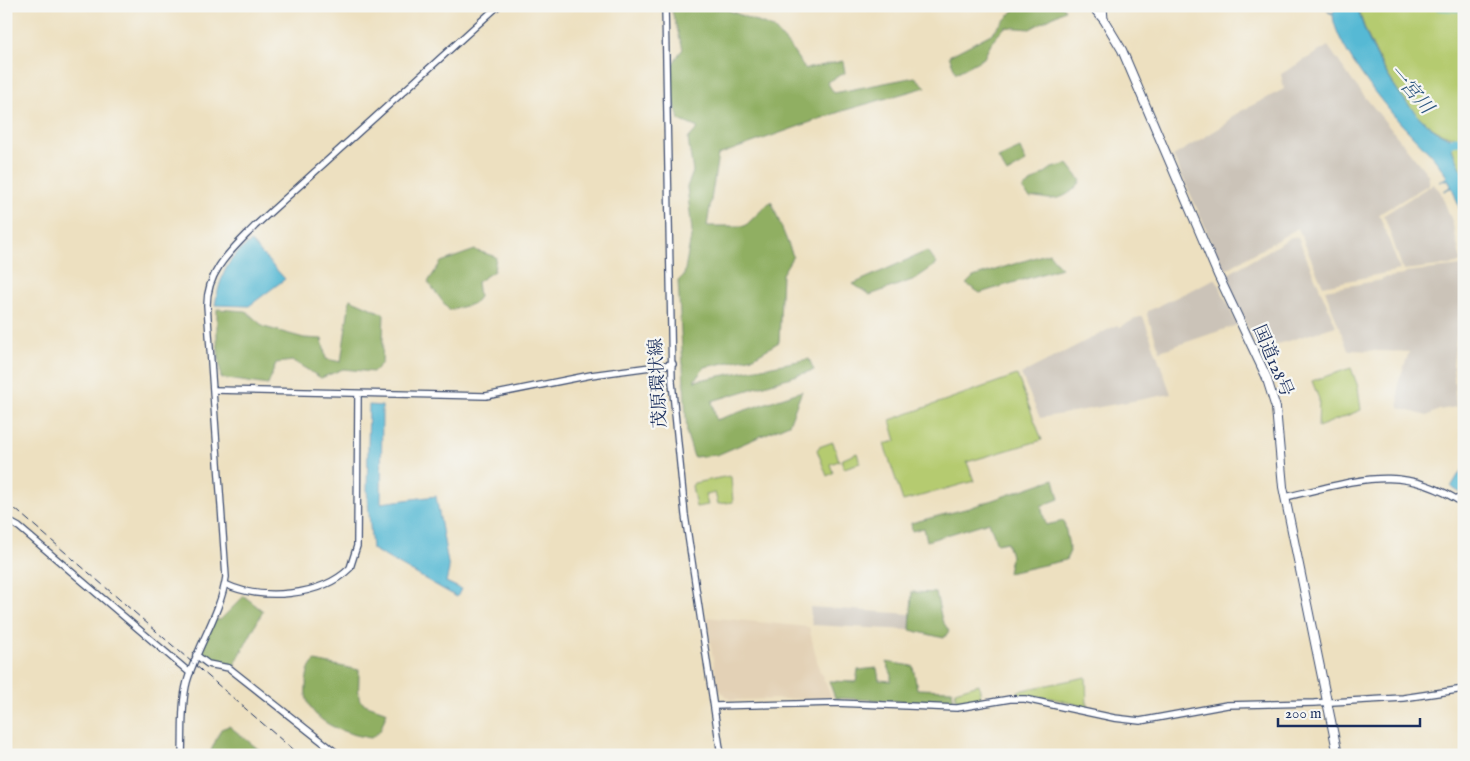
<svg xmlns="http://www.w3.org/2000/svg" width="1470" height="761" font-family="'IM FELL English','Noto Serif JP',serif">
	<style>
		.built { fill: #e3d1b6 }
		.industrial { fill: #cbc3b8 }
		.green { fill: #b5cb6f; stroke: #687d66 }
		.forest { fill: #90af62; stroke: #566f60 }
		.water { fill: #56b9d4; stroke: #387499 }
		.lines { fill: none; stroke-linecap: round; stroke-linejoin: round }
		.stream { stroke: #56b9d4; stroke-width: 1 }
		.river { stroke: #56b9d4; stroke-width: 9 }
		.secondary-casing { stroke: #3a4a6d; stroke-width: 8 }
		.primary-casing { stroke: #3a4a6d; stroke-width: 9 }
		.highway-casing { stroke: #3a4a6d; stroke-width: 10 }
		.secondary { stroke: #fff; stroke-width: 5.5 }
		.primary { stroke: #fff; stroke-width: 7 }
		.highway { stroke: #fff; stroke-width: 8 }
		.rail { stroke: #1b2f5e; stroke-width: 1; stroke-dasharray: 8 4; stroke-linecap: butt }
		.labels { text-anchor: middle; dominant-baseline: central; stroke-width: 4.5; stroke-linejoin: round; paint-order: stroke }
		.street-label { font-size: 18px; fill: #1b2f5e; stroke: #f6f6f2 }
		.water-label { font-size: 19px; font-style: italic; fill: #2d5881; stroke: #f6f6f2 }
	</style>
	<rect width="100%" height="100%" fill="#f6f6f2"/>
	<filter id="ink" filterUnits="userSpaceOnUse"><feTurbulence type="fractalNoise" baseFrequency=".02" numOctaves="2"/><feDisplacementMap in="SourceGraphic" scale="10" xChannelSelector="R" yChannelSelector="G"/><feConvolveMatrix kernelMatrix="1 2 1 2 8 2 1 2 1" color-interpolation-filters="sRGB"/></filter>
	<filter id="wash" filterUnits="userSpaceOnUse"><feTurbulence type="fractalNoise" baseFrequency=".0096" numOctaves="4" result="noise"/><feDisplacementMap in="SourceGraphic" scale="20" xChannelSelector="R" yChannelSelector="G"/><feGaussianBlur stdDeviation="1.12" result="paint"/><feColorMatrix in="noise" values="0 0 0 0 0 0 0 0 0 0 0 0 0 0 0 0 0 1.4 0 .05"/><feComposite in="paint" operator="in"/></filter>
	<g filter="url(#wash)">
		<rect width="100%" height="100%" fill="#ede0c0"/>
		<!-- built -->
		<polygon class="built" points="706,617 809,627 819,669 832,698 731,700 718,689"/>
		<!-- industrial -->
		<g class="industrial">
			<polygon points="1328,46 1353,82 1429,176 1428,185 1379,214 1400,270 1323,286 1298,228 1222,272 1204,224 1173,156 1226,124 1231,117 1241,111 1284,89 1281,74"/>
			<polygon points="1433,184 1440,191 1452,221 1461,261 1457,264 1403,270 1384,215"/>
			<polygon points="1292,237 1298,238 1336,326 1259,350 1224,278 1226,275"/>
			<polygon points="1462,266 1462,289 1453,365 1456,407 1439,410 1427,416 1399,408 1398,384 1409,352 1348,350 1325,290 1382,280 1382,278 1404,275 1406,272"/>
			<polygon points="1214,279 1216,279 1237,325 1160,351 1147,315 1148,311"/>
			<polygon points="1139,317 1143,317 1171,394 1040,418 1021,374 1117,325 1120,327"/>
			<polygon points="810,607 911,614 910,630 812,625"/>
		</g>
		<!-- green -->
		<g class="green">
			<path d="M1358 6H1464V136C1419 148 1365 42 1358 6Z"/>
			<polygon points="1464,140 1464,175 1451,146 1457,141"/>
			<polygon points="1351,368 1358,387 1361,410 1318,427 1319,399 1312,381"/>
			<polygon points="1017,375 1042,440 967,462 974,481 903,501 884,444 896,441 890,420"/>
			<polygon points="833,442 839,461 830,464 833,473 827,476 817,450 819,447"/>
			<polygon points="857,453 860,463 844,468 841,460"/>
			<polygon points="729,476 731,477 733,502 718,504 715,493 705,494 708,505 696,507 692,486 694,483"/>
			<polygon points="1086,677 1087,707 1051,698 1019,695 1018,691"/>
			<polygon points="979,684 981,699 957,703 955,691"/>
		</g>
		<!-- forest -->
		<g class="forest">
			<polygon points="1018,6 1063,6 1065,10 1030,29 1005,27 991,43 984,58 956,73 949,56 991,34"/>
			<path d="M682 7 725 9 773 28 790 47 805 69 843 61 845 73 827 82 834 93 915 77 926 87 842 111 718 155 707 226H745L771 201 793 256 782 274 779 342 754 357 705 367 694 381 809 359 814 370 712 401 716 420 802 391 789 424 717 455 694 457 687 435 678 281 684 275 692 231 687 187 693 172 688 139 698 128 679 120C672 92 662 73 683 49L671 8Z"/>
			<polygon points="1020,148 1026,162 1007,173 998,158"/>
			<path d="M1068 164 1081 181C1075 190 1064 199 1051 199 1043 199 1039 196 1030 198L1022 189 1052 168Z"/>
			<polygon points="475,250 496,257 494,271 477,282 479,297 473,304 449,310 428,282 441,262"/>
			<polygon points="927,251 937,264 915,279 870,295 853,284"/>
			<polygon points="1049,253 1061,268 980,293 966,284 973,277"/>
			<polygon points="350,299 384,314 382,363 373,372 343,369 321,378 293,361 276,363 268,385 221,378 217,340 217,309 246,311 264,327 304,338 322,339 326,359 341,362"/>
			<polygon points="1054,479 1059,499 1041,506 1046,525 1064,521 1070,551 1066,560 1008,573 1011,556 1007,542 997,544 989,522 927,541 924,528 912,531 911,523 969,508"/>
			<polygon points="912,592 936,593 942,620 949,631 944,638 910,630"/>
			<polygon points="244,596 263,611 234,666 217,664 202,658 200,654 214,619 220,620"/>
			<path d="M315 661 359 670C359 708 353 699 387 712L380 731 371 738C344 734 302 720 306 686 307 675 307 669 315 661Z"/>
			<polygon points="886,662 913,666 917,689 952,690 954,704 835,698 829,681 856,682 858,670 877,668 879,680 891,681 891,673"/>
			<polygon points="229,726 262,752 263,755 209,755 221,729"/>
		</g>
		<!-- water -->
		<g class="water">
			<path d="M1336 6H1358C1363 43 1413 129 1451 138L1452 149 1464 175V221L1452 187 1444 191 1451 186 1448 179 1439 182 1447 177C1437 159 1422 146 1407 130 1385 107 1335 46 1333 15L1327 11 1333 13Z"/>
			<path d="M251 242 285 279 249 306 215 305C220 278 227 257 251 242Z"/>
			<polygon points="369,405 382,406 381,503 436,496 449,569 446,582 461,589 457,597 372,549 367,490"/>
			<polygon points="1464,470 1464,495 1451,487 1460,472"/>
		</g>
		<g class="lines">
			<!-- stream -->
			<g class="stream">
				<polyline points="1417,6 1432,9"/>
				<polyline points="1437,10 1464,12"/>
			</g>
			<!-- river -->
			<polyline class="river" points="1440,147 1464,138"/>
		</g>
	</g>
	<g filter="url(#ink)">
		<g class="lines">
			<defs>
				<g id="secondary">
					<polyline points="665,6 672,382 685,515 721,755"/>
					<polyline points="214,390 486,396 591,375 673,364"/>
					<path d="M1285 497C1355 482 1399 461 1464 504"/>
					<polyline points="6,520 19,527 190,673"/>
					<path d="M225 584C260 601 321 597 350 568L357 546 358 394"/>
					<polyline points="196,655 208,664 229,668 339,755"/>
					<polyline points="714,706 835,703 957,708 1010,699 1025,699 1114,718 1140,721 1227,705 1314,703 1403,698 1464,689"/>
					<path d="M182 755C183 732 181 704 187 682 197 647 221 612 226 577L207 305C207 270 233 249 255 226L498 6"/>
				</g>
				<polyline id="primary" points="1103,6 1104,20"/>
				<polyline id="highway" points="1092,6 1104,20 1122,50 1218,275 1266,376 1276,408 1283,487 1338,755"/>
			</defs>
			<!-- secondary casing -->
			<use href="#secondary" class="secondary-casing"/>
			<!-- primary casing -->
			<use href="#primary" class="primary-casing"/>
			<!-- highway casing -->
			<use href="#highway" class="highway-casing"/>
			<!-- secondary -->
			<use href="#secondary" class="secondary"/>
			<!-- primary -->
			<use href="#primary" class="primary"/>
			<!-- highway -->
			<use href="#highway" class="highway"/>
			<!-- rail -->
			<polyline class="rail" points="6,501 299,755"/>
		</g>
	</g>
	<g class="labels">
		<!-- street labels -->
		<g class="street-label">
			<text transform="translate(1272 361) rotate(67)">国道128号</text>
			<text transform="translate(659 383) rotate(-93)">茂原環状線</text>
		</g>
		<!-- water labels -->
		<g class="water-label">
			<text transform="translate(1410 90) rotate(49)">一宮川</text>
		</g>
	</g>
	<!-- margin -->
	<rect width="1470" height="761" fill="none" stroke="#f6f6f2" stroke-width="25"/>
	<!-- scale -->
	<path d="M1278 718v8h142v-8" fill="none" stroke="#1b2f5e" stroke-width="2.5"/>
	<text x="1285" y="718" font-size="15" fill="#1b2f5e" stroke="#f6f6f2" stroke-width="4" paint-order="stroke">200 m</text>
</svg>
